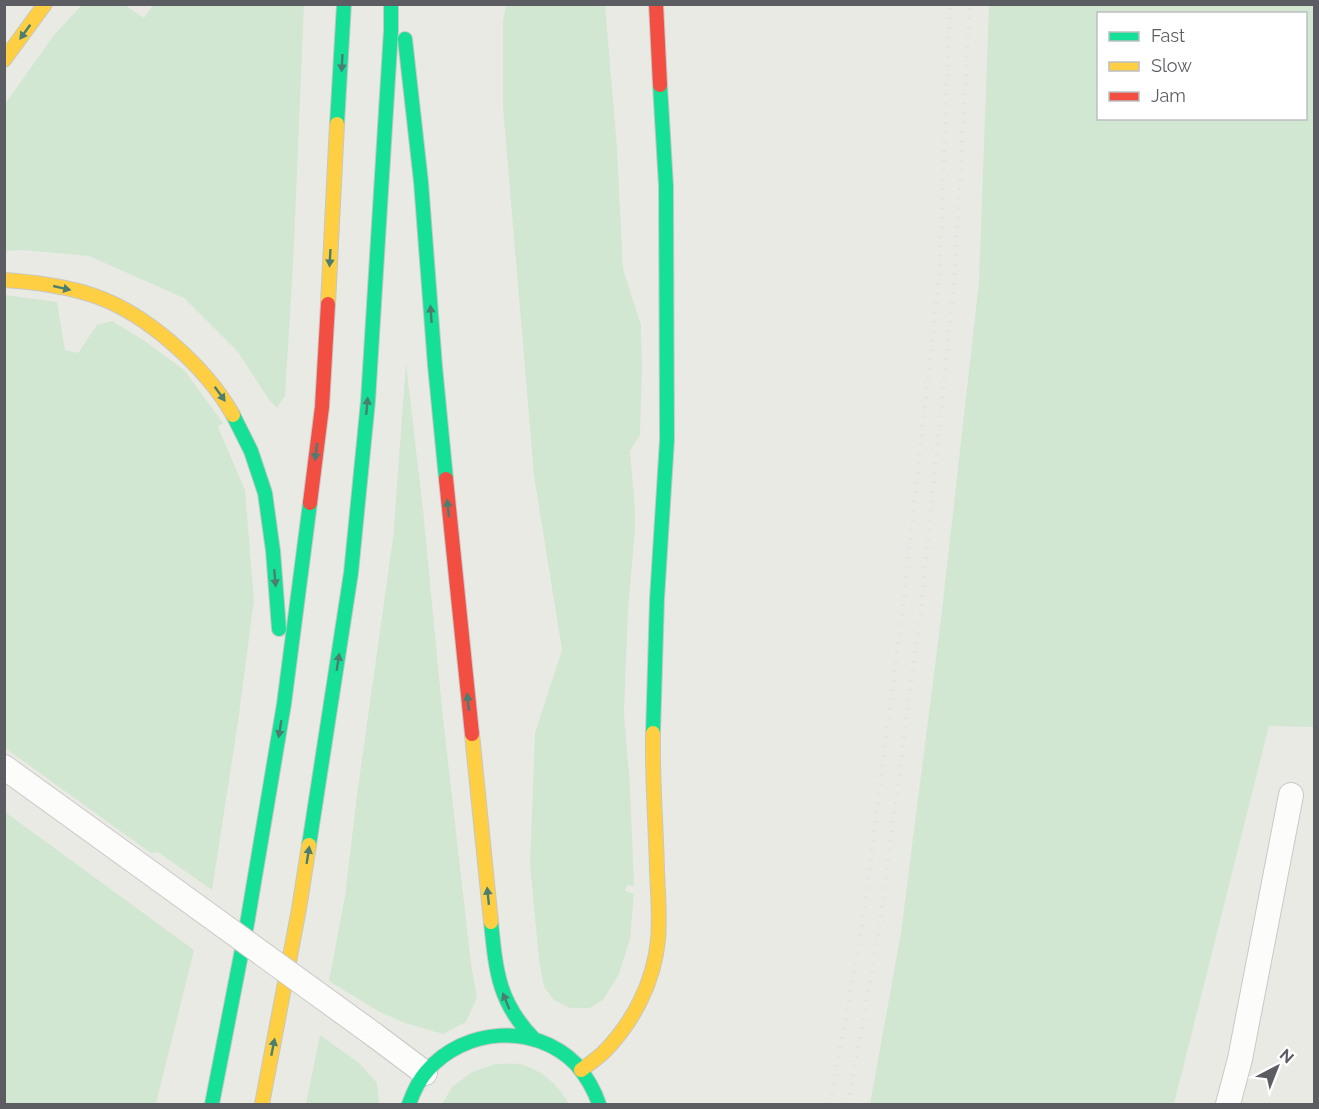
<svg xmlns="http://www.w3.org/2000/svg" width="1319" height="1109" font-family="Raleway,sans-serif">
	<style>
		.green { fill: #d2e7d2; fill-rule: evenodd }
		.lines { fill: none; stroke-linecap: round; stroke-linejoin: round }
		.street-casing { stroke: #c8c8c7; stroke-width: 26 }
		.fast-casing { stroke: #c7c7c6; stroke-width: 16 }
		.slow-casing { stroke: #c7c7c6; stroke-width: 16 }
		.jam-casing { stroke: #c7c7c6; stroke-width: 16 }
		.street { stroke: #fcfcfb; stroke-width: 24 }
		.fast { stroke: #16e098; stroke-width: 14 }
		.slow { stroke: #ffcf43; stroke-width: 14 }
		.jam { stroke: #f24e42; stroke-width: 14 }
		.rail { stroke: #e2e2e2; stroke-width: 4.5; stroke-dasharray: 1.5 8; stroke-linecap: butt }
		.street-bridge-casing { stroke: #c8c8c7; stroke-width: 26; stroke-linecap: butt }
		.street-bridge { stroke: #fcfcfb; stroke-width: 24 }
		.oneway { fill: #4a7e70 }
	</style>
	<rect width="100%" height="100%" fill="#eaeae5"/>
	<!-- green -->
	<g class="green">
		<polygon points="82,5 125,5 144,18 153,5 304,5 293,267 285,396 277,408 269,400 238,352 184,298 89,256 22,250 5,251 5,104 54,35"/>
		<polygon points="506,5 605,5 617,147 623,269 641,325 642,372 640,435 630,451 635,508 635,529 628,610 624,713 630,786 634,886 627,885 625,891 634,894 630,939 619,974 603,1000 590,1008 570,1008 554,1000 544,987 539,961 530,864 535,733 562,650 534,476 503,107 503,21"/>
		<path d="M989 5H1314V727L1269 726 1174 1104H870L901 933 942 610 979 282ZM1098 14H1306V118H1098Z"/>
		<polygon points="5,295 57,302 65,350 78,353 97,325 112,321 142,339 184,370 223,423 218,427 245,490 254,600 238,722 212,890 158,852 151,853 5,748"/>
		<polygon points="406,363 423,509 442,708 471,964 477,997 466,1022 443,1034 405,1023 378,1011 329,981 345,896 357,795 393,538"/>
		<polygon points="5,812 194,950 156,1104 5,1104"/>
		<polygon points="320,1035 359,1063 377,1083 379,1104 306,1104"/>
		<path d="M495 1064C503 1064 511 1063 519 1064 542 1069 558 1085 569 1104H442L452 1087 472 1072Z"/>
	</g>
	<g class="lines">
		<defs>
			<g id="street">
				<polyline points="4,767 159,879"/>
				<polyline points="373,1034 425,1073"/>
				<polyline points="1228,1104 1240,1059 1291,795"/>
			</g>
			<g id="fast">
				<polyline points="405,39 421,182 435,366 446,479"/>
				<polyline points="337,124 344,4"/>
				<polyline points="233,415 251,451 265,493 273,551 279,629"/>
				<polyline points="653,733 657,599 667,440 666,186 660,85"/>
				<polyline points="309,845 351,573 368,401 391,30 391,4"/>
				<path d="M491 922C496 971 498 1002 534 1039"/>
				<polyline points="212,1104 247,924 284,704 310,503"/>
				<path d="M409 1104C413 1093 418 1081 427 1071 464 1028 534 1022 576 1064 586 1076 594 1089 599 1104"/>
			</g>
			<g id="slow">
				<polyline points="4,60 45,4"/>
				<path d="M4 280C35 282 66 286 95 296 147 314 206 367 233 415"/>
				<polyline points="328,304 337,124"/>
				<polyline points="472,734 491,922"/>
				<path d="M581 1070C588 1065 596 1059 603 1053 633 1023 654 982 658 940 660 917 658 893 657 871 656 825 652 779 653 733"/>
				<polyline points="262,1104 299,909 309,845"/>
			</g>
			<g id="jam">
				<polyline points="656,4 660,85"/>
				<polyline points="446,479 472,734"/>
				<polyline points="310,503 322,407 328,304"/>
			</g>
		</defs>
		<!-- street casing -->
		<use href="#street" class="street-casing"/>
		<!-- fast casing -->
		<use href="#fast" class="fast-casing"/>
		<!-- slow casing -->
		<use href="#slow" class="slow-casing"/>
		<!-- jam casing -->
		<use href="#jam" class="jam-casing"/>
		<!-- street -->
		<use href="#street" class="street"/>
		<!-- fast -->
		<use href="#fast" class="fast"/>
		<!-- slow -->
		<use href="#slow" class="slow"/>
		<!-- jam -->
		<use href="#jam" class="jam"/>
		<!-- rail -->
		<g class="rail">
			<polyline points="830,1104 862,927 903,605 939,279 950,4"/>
			<polyline points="848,1104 879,930 921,608 954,283 970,4"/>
		</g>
		<defs>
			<polyline id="street-bridge" points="159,879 373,1034"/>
		</defs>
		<!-- street-bridge casing -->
		<use href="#street-bridge" class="street-bridge-casing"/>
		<!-- street-bridge -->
		<use href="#street-bridge" class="street-bridge"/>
	</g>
	<!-- one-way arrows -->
	<defs><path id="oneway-solid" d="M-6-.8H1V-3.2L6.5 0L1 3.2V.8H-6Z" transform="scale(1.5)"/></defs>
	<g class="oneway">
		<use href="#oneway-solid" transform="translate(25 32) rotate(126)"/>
		<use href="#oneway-solid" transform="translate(342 63) rotate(93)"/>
		<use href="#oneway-solid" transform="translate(330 258) rotate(93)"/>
		<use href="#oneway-solid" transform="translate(62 288) rotate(13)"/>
		<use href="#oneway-solid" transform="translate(431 314) rotate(-94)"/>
		<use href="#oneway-solid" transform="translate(220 394) rotate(54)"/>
		<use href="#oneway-solid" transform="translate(367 406) rotate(-85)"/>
		<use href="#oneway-solid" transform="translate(316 452) rotate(97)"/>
		<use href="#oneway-solid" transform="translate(448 508) rotate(-96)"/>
		<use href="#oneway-solid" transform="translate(275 578) rotate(85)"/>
		<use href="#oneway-solid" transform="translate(338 662) rotate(-81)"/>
		<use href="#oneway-solid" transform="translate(468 702) rotate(-96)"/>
		<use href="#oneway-solid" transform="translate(280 729) rotate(99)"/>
		<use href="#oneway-solid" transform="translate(308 855) rotate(-81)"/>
		<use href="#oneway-solid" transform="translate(488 896) rotate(-96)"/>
		<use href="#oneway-solid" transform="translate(506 1001) rotate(-112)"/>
		<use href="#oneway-solid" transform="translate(273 1047) rotate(-79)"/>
	</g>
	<!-- border -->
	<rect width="1319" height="1109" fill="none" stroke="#5b5d63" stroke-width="12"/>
	<!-- legend -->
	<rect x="1097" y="12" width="210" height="108" fill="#ffffff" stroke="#bdbec1" stroke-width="1.5"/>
	<rect x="1109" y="32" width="30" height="9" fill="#16e098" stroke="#bdbec1" stroke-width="1.5"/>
	<text x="1151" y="42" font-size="18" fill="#5b5d63">Fast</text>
	<rect x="1109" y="62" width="30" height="9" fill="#ffcf43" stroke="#bdbec1" stroke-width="1.5"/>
	<text x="1151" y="72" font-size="18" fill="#5b5d63">Slow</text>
	<rect x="1109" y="92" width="30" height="9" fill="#f24e42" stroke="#bdbec1" stroke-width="1.5"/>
	<text x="1151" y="102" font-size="18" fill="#5b5d63">Jam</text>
	<!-- north arrow -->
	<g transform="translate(1277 1067) rotate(42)" stroke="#ffffff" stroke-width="4.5" paint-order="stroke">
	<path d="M0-4.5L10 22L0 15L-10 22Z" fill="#5b5d63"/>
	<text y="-9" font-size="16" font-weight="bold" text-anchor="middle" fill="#5b5d63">N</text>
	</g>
</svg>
